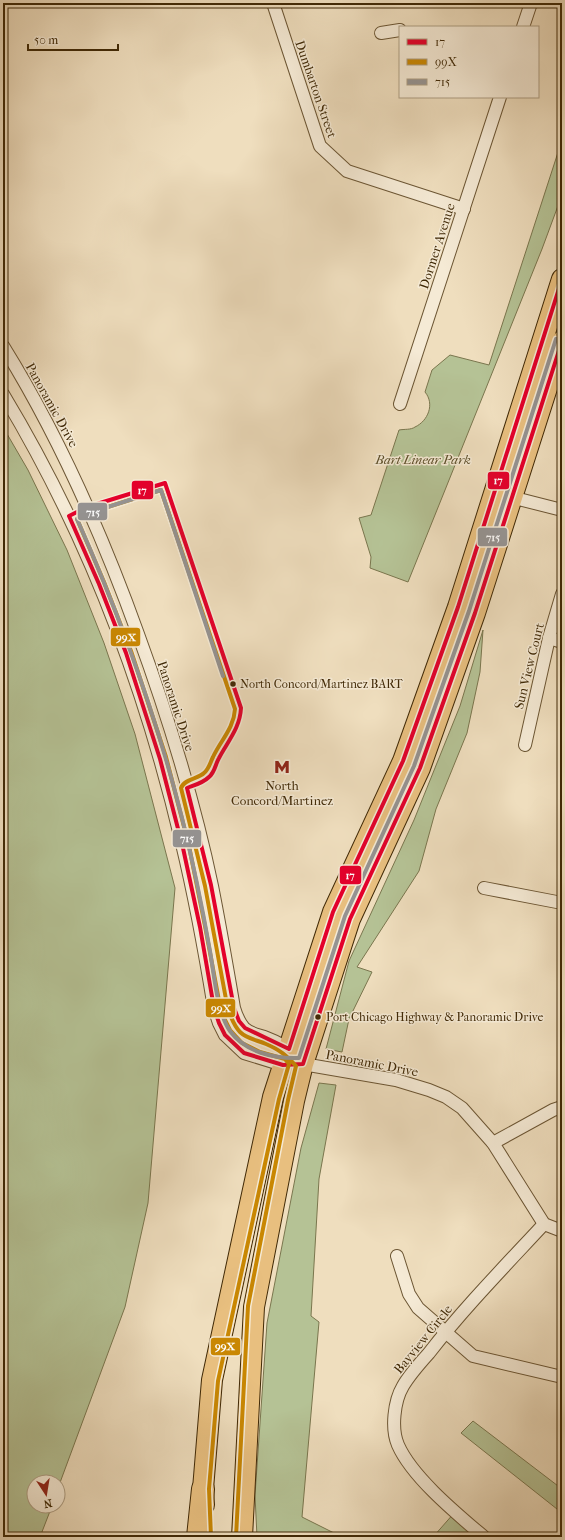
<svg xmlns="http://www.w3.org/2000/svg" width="565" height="1540" font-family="'IM FELL French Canon',serif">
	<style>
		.green { fill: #b5c295; stroke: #7a764e }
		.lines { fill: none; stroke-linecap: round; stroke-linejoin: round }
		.street-casing { stroke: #6c5634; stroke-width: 14 }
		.primary-casing { stroke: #402906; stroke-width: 22 }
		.highway-casing { stroke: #402906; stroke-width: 24 }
		.street { stroke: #f5ead5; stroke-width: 12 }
		.primary { stroke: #e8bf7f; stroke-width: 20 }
		.highway { stroke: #e8bf7f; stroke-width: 22 }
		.bus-1-casing { stroke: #f5ead5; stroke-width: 7 }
		.bus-2-casing { stroke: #f5ead5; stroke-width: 7 }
		.bus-3-casing { stroke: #f5ead5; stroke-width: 7 }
		.bus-1 { stroke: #e4002b; stroke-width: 4 }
		.bus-2 { stroke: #c98702; stroke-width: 4 }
		.bus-3 { stroke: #959392; stroke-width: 4 }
		.bus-dot { fill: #402906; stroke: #f5ead5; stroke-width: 1.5 }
		.labels { text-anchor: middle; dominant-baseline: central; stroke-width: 3; stroke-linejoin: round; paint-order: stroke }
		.bus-label { font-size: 12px; fill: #402906; stroke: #f5ead5; text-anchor: start }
		.street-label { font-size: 13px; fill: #402906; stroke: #f5ead5 }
		.park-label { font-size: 13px; font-style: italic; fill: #5d4f2a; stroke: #f5ead5 }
		.poi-label { font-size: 13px; fill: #402906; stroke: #f5ead5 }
		.line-badge { stroke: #f5ead5; stroke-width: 1.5 }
		.badge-label { font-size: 11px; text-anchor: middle; font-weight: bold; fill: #fff }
	</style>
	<rect width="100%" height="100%" fill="#efdebe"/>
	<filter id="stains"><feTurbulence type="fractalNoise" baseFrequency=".005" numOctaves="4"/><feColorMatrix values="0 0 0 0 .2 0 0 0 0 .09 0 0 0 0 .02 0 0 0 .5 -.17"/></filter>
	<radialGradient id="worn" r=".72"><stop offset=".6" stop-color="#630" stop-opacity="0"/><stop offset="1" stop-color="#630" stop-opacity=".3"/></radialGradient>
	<!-- green -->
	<g class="green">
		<path d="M562 140V195L542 249 408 582 370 568 371 557 359 518 371 515 399 430C404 429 411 430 415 427 428 421 435 404 425 392L432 370 450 355 489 365Z"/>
		<polygon points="3,427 28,470 67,550 104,643 135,734 175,888 148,1203 125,1307 58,1488 58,1482 34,1482 34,1506 52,1506 40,1537 3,1537"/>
		<polygon points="483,630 480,672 467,733 436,809 419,871 357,967 372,972 349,1019 342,1052 326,1049 349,961 414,820 460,706"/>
		<polygon points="319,1083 336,1085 319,1179 311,1316 319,1322 302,1517 342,1537 257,1537 255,1495 267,1323 301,1148"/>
		<polygon points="473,1421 562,1489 562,1513 461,1433"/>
		<polygon points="455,1512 484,1537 433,1537"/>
	</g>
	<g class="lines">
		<defs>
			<g id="street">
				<polyline points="273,3 320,146 347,171 464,209"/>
				<polyline points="523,27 531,3"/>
				<polyline points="381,33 400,30"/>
				<path d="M3 346C59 436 102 534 138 634 168 716 194 800 212 886 220 926 227 967 234 1008 236 1015 239 1022 244 1028 250 1034 259 1035 267 1038 275 1041 286 1046 292 1053"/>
				<path d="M3 394C87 533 145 686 182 844 195 898 205 953 214 1008L219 1023 225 1035 244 1053 283 1065 303 1064 396 1080 429 1090 446 1097 462 1108 493 1143 544 1224 562 1231"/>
				<polyline points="400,404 500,97"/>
				<polyline points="507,496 562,510"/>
				<polyline points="549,638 562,642"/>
				<polyline points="525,745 549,638 562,594"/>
				<polyline points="484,888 562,903"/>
				<polyline points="493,1143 553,1110 562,1107"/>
				<polyline points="397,1256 409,1294 418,1308 473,1356 562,1377"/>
				<path d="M484 1537C457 1514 412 1477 398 1445 391 1429 394 1401 403 1386 410 1374 420 1363 429 1353 464 1308 505 1266 544 1224"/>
			</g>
			<g id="primary">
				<polyline points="204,1505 203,1489 212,1380 273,1097 333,912 403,761 458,607 562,279"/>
				<polyline points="242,1537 254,1307 294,1101 303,1064 350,919 420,768 475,613 562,341"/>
			</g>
			<polyline id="highway" points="198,1537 203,1489"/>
		</defs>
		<!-- street casing -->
		<use href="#street" class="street-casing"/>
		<!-- primary casing -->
		<use href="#primary" class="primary-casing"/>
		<!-- highway casing -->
		<use href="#highway" class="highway-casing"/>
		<!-- street -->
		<use href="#street" class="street"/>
		<!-- primary -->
		<use href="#primary" class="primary"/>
		<!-- highway -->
		<use href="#highway" class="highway"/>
		<defs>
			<path id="bus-1" d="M562 279 458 607 403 761 333 912 289 1049 245 1028 239 1021 234 1008 211 885 187 788C195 785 203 783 209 777 215 772 215 765 219 758 228 741 240 728 241 708L165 483 87 507 69 516 99 584 126 653 160 759 183 848 200 927 214 1008 219 1023 225 1035 244 1053 283 1065 303 1064 350 919 420 768 475 613 562 341"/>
			<path id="bus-2" d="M211 1537 209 1489 218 1381 279 1099 289 1064 285 1059 260 1052 242 1043 230 1030 225 1020 220 1006 205 926 189 846 166 757 131 651 104 582 77 519 89 513 161 490 235 709C234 728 221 740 213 757 210 763 209 769 204 773 198 779 184 779 181 788L205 886 228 1010C231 1017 234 1026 240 1032 247 1039 257 1040 266 1044 280 1050 286 1055 296 1066L288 1100 248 1306 236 1537"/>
			<path id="bus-3" d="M223 676 161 490 89 513 77 519C120 616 156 715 182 818 193 862 202 906 210 951 214 973 217 1013 230 1031 245 1052 275 1059 299 1058L345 916 414 766 469 611 556 339"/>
		</defs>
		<!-- bus-1 casing -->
		<use href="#bus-1" class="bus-1-casing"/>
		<!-- bus-2 casing -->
		<use href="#bus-2" class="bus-2-casing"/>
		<!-- bus-3 casing -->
		<use href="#bus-3" class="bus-3-casing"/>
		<!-- bus-1 -->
		<use href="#bus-1" class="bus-1"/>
		<!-- bus-2 -->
		<use href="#bus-2" class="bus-2"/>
		<!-- bus-3 -->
		<use href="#bus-3" class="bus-3"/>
	</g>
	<!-- icons -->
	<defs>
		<symbol id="metro-bare" viewBox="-9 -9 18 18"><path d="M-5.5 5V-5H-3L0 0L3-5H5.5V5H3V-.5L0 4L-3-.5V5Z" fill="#8f2418" stroke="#f5ead5" stroke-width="2.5" paint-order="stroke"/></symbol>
	</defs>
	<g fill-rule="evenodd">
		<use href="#metro-bare" x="271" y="756" width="22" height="22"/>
	</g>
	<!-- markers -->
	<g class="bus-dot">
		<circle cx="233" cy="684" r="3.5"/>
		<circle cx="318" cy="1017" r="3.5"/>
	</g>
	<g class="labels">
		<!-- bus labels -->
		<g class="bus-label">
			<text x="240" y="684">North Concord/Martinez BART</text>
			<text x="326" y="1017">Port Chicago Highway &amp; Panoramic Drive</text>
		</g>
		<!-- street labels -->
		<g class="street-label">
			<text transform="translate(316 89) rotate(71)">Dumbarton Street</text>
			<text transform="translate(437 246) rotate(-72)">Dormer Avenue</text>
			<text transform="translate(52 405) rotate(61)">Panoramic Drive</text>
			<text transform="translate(529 666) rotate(-76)">Sun View Court</text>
			<text transform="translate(176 706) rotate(72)">Panoramic Drive</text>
			<text transform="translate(372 1063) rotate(11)">Panoramic Drive</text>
			<text transform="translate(423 1339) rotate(-51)">Bayview Circle</text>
		</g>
		<!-- park labels -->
		<g class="park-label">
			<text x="423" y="459">Bart Linear Park</text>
		</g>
		<!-- poi labels -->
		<g class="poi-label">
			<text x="282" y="785">North<tspan x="282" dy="15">Concord/Martinez</tspan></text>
		</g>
	</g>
	<g class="line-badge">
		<rect x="487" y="471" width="23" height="19" rx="4" fill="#e4002b"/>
		<rect x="131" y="480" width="23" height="20" rx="4" fill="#e4002b"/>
		<rect x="77" y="502" width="31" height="19" rx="4" fill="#959392"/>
		<rect x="477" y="527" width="31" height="20" rx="4" fill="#959392"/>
		<rect x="110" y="627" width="31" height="20" rx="4" fill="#c98702"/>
		<rect x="172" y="829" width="30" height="19" rx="4" fill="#959392"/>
		<rect x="339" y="865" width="23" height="20" rx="4" fill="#e4002b"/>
		<rect x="205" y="998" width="31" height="20" rx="4" fill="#c98702"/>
		<rect x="210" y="1337" width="31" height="19" rx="4" fill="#c98702"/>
	</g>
	<g class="badge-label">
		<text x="498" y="484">17</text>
		<text x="142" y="494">17</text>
		<text x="93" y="516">715</text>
		<text x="493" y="541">715</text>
		<text x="126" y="641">99X</text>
		<text x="187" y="842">715</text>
		<text x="350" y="879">17</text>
		<text x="221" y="1012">99X</text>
		<text x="225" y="1350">99X</text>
	</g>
	<!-- margin -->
	<rect width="565" height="1540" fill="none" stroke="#efdebe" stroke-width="16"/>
	<rect x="4" y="4" width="557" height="1532" fill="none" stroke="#402906" stroke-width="2"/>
	<rect x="8" y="8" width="549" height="1524" fill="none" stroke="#402906"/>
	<!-- legend -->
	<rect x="399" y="26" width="140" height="72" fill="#f5ead5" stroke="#ad9d82"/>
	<rect x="407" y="39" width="20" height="6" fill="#e4002b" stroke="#ad9d82"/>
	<text x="435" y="46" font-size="12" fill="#402906">17</text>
	<rect x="407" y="59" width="20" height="6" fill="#c98702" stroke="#ad9d82"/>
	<text x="435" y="66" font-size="12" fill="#402906">99X</text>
	<rect x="407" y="79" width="20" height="6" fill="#959392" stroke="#ad9d82"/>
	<text x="435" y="86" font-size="12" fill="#402906">715</text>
	<!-- north arrow -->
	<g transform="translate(46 1494) rotate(168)"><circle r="19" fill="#f5ead5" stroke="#ad9d82"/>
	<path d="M0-3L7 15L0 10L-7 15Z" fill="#8f2418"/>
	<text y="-6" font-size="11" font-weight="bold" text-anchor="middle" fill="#402906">N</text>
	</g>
	<!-- scale -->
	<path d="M28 44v6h90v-6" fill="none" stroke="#402906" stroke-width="2"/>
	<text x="34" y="44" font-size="12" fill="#402906" stroke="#f5ead5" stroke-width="3" paint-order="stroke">50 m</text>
	<rect width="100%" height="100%" filter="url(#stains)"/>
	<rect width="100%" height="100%" fill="url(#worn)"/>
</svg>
